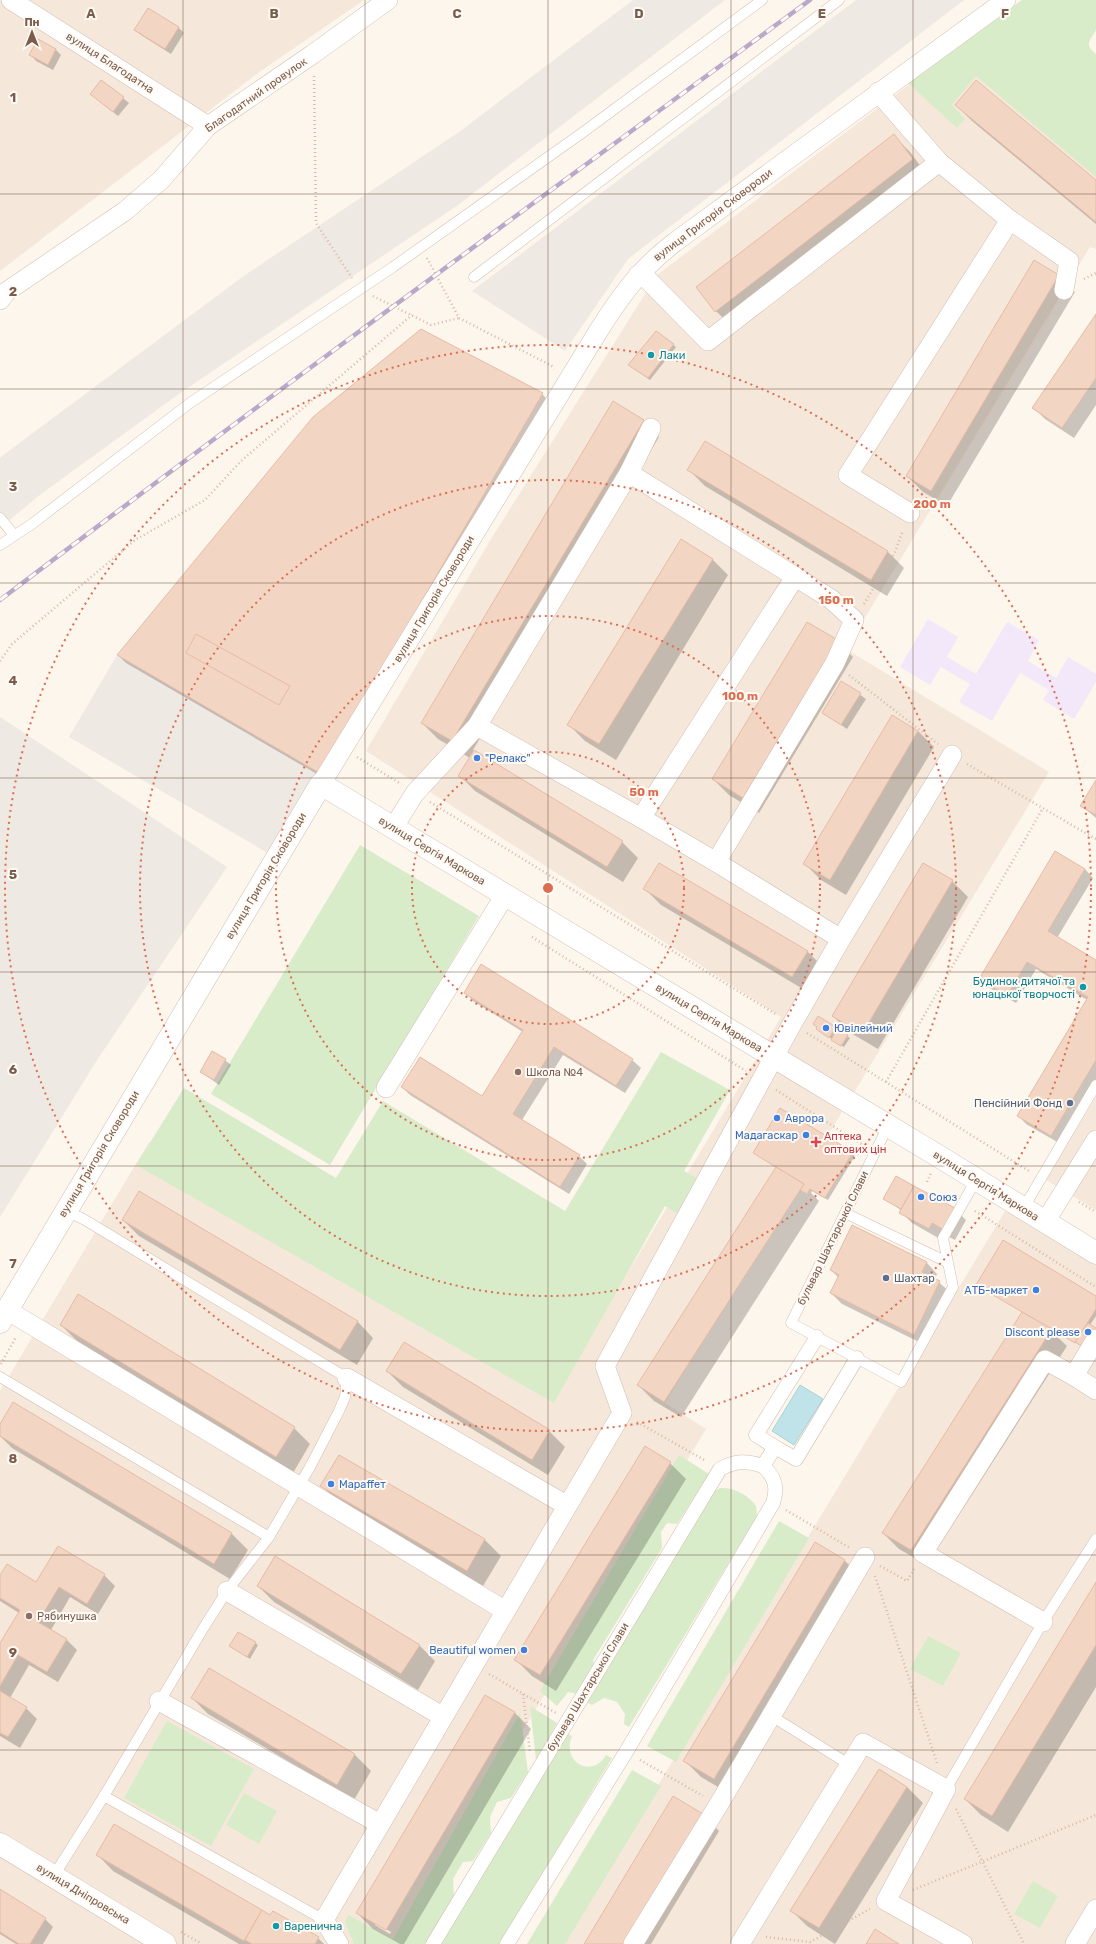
<svg xmlns="http://www.w3.org/2000/svg" width="1096" height="1944" font-family="Rubik,sans-serif">
	<style>
		.residential { fill: #f5e8da }
		.industrial { fill: #efe9e4 }
		.education { fill: #f3e8fa }
		.green { fill: #d8ecc9 }
		.water { fill: #bfe3e8; stroke: #a5d3da }
		.shadow { fill: #0003; fill-rule: evenodd }
		.building { fill: #f3d5c3; stroke: #e6bba3 }
		.lines { fill: none; stroke-linecap: round; stroke-linejoin: round }
		.service-casing { stroke: #d1beb0; stroke-width: 11 }
		.pedestrian-casing { stroke: #d1beb0; stroke-width: 15 }
		.minor-casing { stroke: #d1beb0; stroke-width: 20 }
		.tertiary-casing { stroke: #d1beb0; stroke-width: 23 }
		.path { stroke: #d9b8a5; stroke-width: 2.5; stroke-dasharray: 1 3; stroke-linecap: butt }
		.service { stroke: #fff; stroke-width: 10 }
		.pedestrian { stroke: #fff; stroke-width: 14 }
		.minor { stroke: #fff; stroke-width: 19 }
		.tertiary { stroke: #fff; stroke-width: 22 }
		.rail-casing { stroke: #b9a8c9; stroke-width: 4.5 }
		.rail { stroke: #fffaf3; stroke-width: 3; stroke-dasharray: 9; stroke-linecap: butt }
		.grid { fill: none; stroke: #7a5c4d; stroke-width: 1; stroke-opacity: 0.55 }
		.ring { fill: none; stroke: #dc6d51; stroke-width: 2; stroke-dasharray: 2 4 }
		.culture-dot { fill: #0f9aa8; stroke: #fffaf3; stroke-width: 1.5 }
		.shop-dot { fill: #3f7fe0; stroke: #fffaf3; stroke-width: 1.5 }
		.education-dot { fill: #8d6e63; stroke: #fffaf3; stroke-width: 1.5 }
		.service-dot { fill: #5c6f8a; stroke: #fffaf3; stroke-width: 1.5 }
		.health-dot { fill: #e0444e; stroke: #fffaf3; stroke-width: 1.5 }
		.labels { text-anchor: middle; dominant-baseline: central; stroke-width: 4; stroke-linejoin: round; paint-order: stroke }
		.street-label { font-size: 11px; fill: #7a5c4d; stroke: #fffaf3 }
		.culture-label { font-size: 11px; fill: #0d838f; stroke: #fffaf3; text-anchor: start }
		.shop-label { font-size: 11px; fill: #366cbe; stroke: #fffaf3; text-anchor: start }
		.education-label { font-size: 11px; fill: #785e54; stroke: #fffaf3; text-anchor: start }
		.service-label { font-size: 11px; fill: #4e5e75; stroke: #fffaf3; text-anchor: end }
		.health-label { font-size: 11px; fill: #be3a42; stroke: #fffaf3; text-anchor: start }
		.grid-label { font-size: 13px; text-anchor: middle; font-weight: bold; fill: #7a5c4d; stroke: #fffaf3; stroke-width: 4; stroke-linejoin: round; paint-order: stroke }
		.centre { fill: #dc6d51; stroke: #fffaf3; stroke-width: 2 }
		.ring-label { font-size: 12px; text-anchor: middle; font-weight: bold; fill: #dc6d51; stroke: #fffaf3; stroke-width: 4; stroke-linejoin: round; paint-order: stroke }
	</style>
	<rect width="100%" height="100%" fill="#fdf6ec"/>
	<!-- residential -->
	<g class="residential">
		<polygon points="0,0 364,0 258,73 0,271"/>
		<polygon points="989,24 1096,113 1096,249 1090,247 846,649 1049,772 665,1403 706,1429 393,1944 0,1944 0,1391 149,1142 560,1386 781,1017 366,751 491,539 657,275"/>
		<polygon points="1096,1097 1096,1210 1046,1180"/>
		<polygon points="1007,1208 1096,1262 1096,1944 562,1944"/>
	</g>
	<!-- industrial -->
	<g class="industrial">
		<polygon points="633,0 725,0 458,205 183,391 41,494 0,528 0,458 2,456 245,275 459,132"/>
		<polygon points="856,0 964,0 628,259 565,351 472,291"/>
		<polygon points="117,655 321,774 273,856 69,737"/>
		<polygon points="0,717 227,867 99,1057 0,1217"/>
	</g>
	<!-- education -->
	<polygon class="education" points="928,619 958,637 947,657 976,674 1007,622 1039,640 1028,661 1056,678 1068,657 1096,674 1096,682 1074,719 1043,700 1049,690 1020,673 992,721 959,702 970,684 941,667 930,685 900,667"/>
	<!-- green -->
	<g class="green">
		<path d="M1022 0H1096C1096 9 1096 20 1096 29 1094 38 1081 43 1096 54V177L976 76 952 105 965 119 957 128 907 82Z"/>
		<polygon points="360,845 479,916 330,1165 211,1094"/>
		<polygon points="661,1052 730,1090 684,1171 706,1183 686,1219 665,1206 554,1403 136,1165 184,1088 336,1178 383,1101 565,1211"/>
		<polygon points="679,1455 709,1474 677,1524 667,1523 661,1532 662,1548 593,1660 594,1668 577,1694 568,1692 557,1706 540,1691"/>
		<path d="M720 1488C733 1487 749 1495 756 1506L757 1516 629 1727 624 1724 625 1714 617 1702 604 1698 592 1705 586 1702 714 1491Z"/>
		<polygon points="779,1521 809,1538 676,1762 647,1746"/>
		<polygon points="928,1636 961,1653 943,1686 910,1669"/>
		<polygon points="530,1706 557,1723 536,1760"/>
		<polygon points="520,1713 528,1772 511,1798 497,1802 490,1817 491,1833 473,1861 463,1862 453,1879 454,1898 425,1944 354,1944 345,1922 348,1915 393,1939"/>
		<polygon points="167,1721 254,1769 211,1846 124,1798"/>
		<path d="M566 1733 572 1736C561 1763 593 1779 606 1755L612 1758 500 1944H439Z"/>
		<polygon points="632,1770 661,1786 565,1944 527,1944"/>
		<polygon points="244,1793 277,1811 259,1844 226,1825"/>
		<polygon points="1033,1881 1058,1896 1040,1928 1014,1914"/>
	</g>
	<!-- water -->
	<polygon class="water" points="800,1385 823,1399 794,1445 772,1431"/>
	<!-- shadow -->
	<g class="shadow">
		<polygon points="179,28 184,33 171,54 141,35 135,30"/>
		<polygon points="38,41 56,50 61,55 53,70 36,61 31,55"/>
		<polygon points="102,81 129,103 118,116 97,99"/>
		<polygon points="956,105 1096,181 1096,224 972,121"/>
		<polygon points="894,136 910,152 928,176 732,327 716,311"/>
		<polygon points="1059,276 1075,292 947,506 923,492 907,476"/>
		<polygon points="1096,316 1096,405 1074,438 1045,419 1034,408"/>
		<polygon points="656,332 676,347 650,380 632,367"/>
		<polygon points="542,394 550,402 329,781 126,663 118,655"/>
		<polygon points="643,421 659,437 473,750 622,842 638,858 623,882 475,791 459,775 470,758 438,739 422,723"/>
		<polygon points="705,443 888,552 904,568 887,596 705,486 689,470"/>
		<polygon points="712,559 728,575 616,760 585,741 569,725"/>
		<polygon points="837,641 853,657 759,813 729,795 713,779"/>
		<polygon points="842,682 866,699 847,729 823,713"/>
		<polygon points="918,731 934,747 846,895 821,880 805,864"/>
		<polygon points="1096,782 1096,818 1082,806"/>
		<polygon points="1085,869 1093,878 1057,938 1096,961 1096,1081 1059,1143 1026,1124 1018,1115 1087,1000 1036,969 1016,1003 988,987 980,978"/>
		<polygon points="952,881 968,897 878,1049 849,1032 833,1016"/>
		<polygon points="645,889 807,951 823,967 808,992 661,905"/>
		<polygon points="465,992 632,1060 641,1068 625,1093 563,1055 522,1120 579,1156 587,1164 569,1194 410,1095 402,1087 482,1097 523,1032 473,1001"/>
		<polygon points="835,1028 850,1038 844,1047 817,1029"/>
		<polygon points="225,1060 231,1065 219,1085 201,1072"/>
		<polygon points="781,1109 855,1156 828,1200 812,1191 811,1193 819,1201 681,1417 654,1401 638,1385 777,1168 754,1153"/>
		<polygon points="896,1177 955,1209 966,1220 955,1240 943,1234 940,1239 912,1223 901,1212 902,1211 884,1198"/>
		<polygon points="123,1220 357,1321 373,1338 357,1365 139,1236"/>
		<polygon points="853,1227 927,1263 937,1274 935,1279 951,1293 925,1345 842,1304 831,1293 839,1278 831,1270"/>
		<polygon points="1096,1297 1096,1316 1090,1325 1096,1330 1096,1333 1085,1348 1048,1328 1067,1346 927,1565 899,1549 883,1533 1024,1312"/>
		<polygon points="61,1325 294,1428 310,1444 293,1473 77,1341"/>
		<polygon points="387,1371 549,1431 565,1447 548,1475 403,1387"/>
		<polygon points="14,1403 232,1534 248,1550 230,1579 12,1448 0,1436 0,1426"/>
		<polygon points="339,1456 485,1540 501,1556 483,1586 338,1502 322,1486"/>
		<polygon points="670,1463 686,1479 556,1691 532,1676 516,1660"/>
		<polygon points="816,1544 845,1561 861,1577 730,1794 701,1777 685,1761"/>
		<polygon points="104,1575 115,1586 98,1614 70,1597 51,1630 66,1639 77,1650 58,1682 29,1665 10,1698 26,1708 37,1719 20,1748 0,1736 0,1645 19,1613 0,1601 0,1577 37,1583"/>
		<polygon points="1096,1583 1096,1687 1008,1832 981,1815 965,1799"/>
		<polygon points="258,1586 419,1645 435,1661 418,1690 274,1602"/>
		<polygon points="255,1643 258,1645 250,1659 230,1646"/>
		<polygon points="209,1669 355,1755 371,1771 354,1800 208,1714 192,1698"/>
		<path d="M486 1696 515 1713 531 1729 404 1944H400L373 1929 357 1913ZM375 1923 391 1932 390 1934 375 1925Z"/>
		<polygon points="879,1770 907,1787 923,1803 835,1944 807,1926 791,1910"/>
		<polygon points="703,1815 719,1831 651,1944 585,1944"/>
		<polygon points="114,1825 271,1916 318,1938 324,1944 239,1944 113,1871 97,1854"/>
		<polygon points="0,1891 45,1919 53,1927 43,1944 16,1944 0,1934"/>
	</g>
	<!-- building -->
	<g class="building">
		<polygon points="148,8 179,27 165,49 134,30"/>
		<polygon points="38,39 56,49 48,65 29,55"/>
		<polygon points="101,80 124,97 113,112 90,94"/>
		<polygon points="976,80 1096,180 1096,222 955,105"/>
		<polygon points="894,134 913,159 715,312 696,287"/>
		<polygon points="1034,260 1059,275 931,491 906,476"/>
		<polygon points="1096,314 1096,378 1062,428 1032,408"/>
		<polygon points="421,329 543,393 321,774 117,655 313,417"/>
		<polygon points="656,331 674,344 648,378 628,365"/>
		<polygon points="613,401 644,420 452,741 421,723"/>
		<polygon points="705,441 888,551 871,580 687,470"/>
		<polygon points="681,539 713,559 599,744 567,725"/>
		<polygon points="807,622 838,640 743,798 712,779"/>
		<polygon points="196,634 290,686 279,705 186,653"/>
		<polygon points="841,681 861,693 841,725 822,713"/>
		<polygon points="892,715 918,731 830,880 803,864"/>
		<polygon points="474,750 623,841 607,867 458,776"/>
		<polygon points="1096,780 1096,815 1080,806"/>
		<polygon points="1055,851 1085,869 1048,931 1096,960 1096,1060 1051,1136 1017,1116 1088,997 1027,962 1007,996 979,979"/>
		<polygon points="659,863 808,951 792,977 643,889"/>
		<polygon points="923,863 953,880 862,1034 832,1016"/>
		<polygon points="481,964 633,1059 616,1086 554,1047 513,1114 580,1155 560,1187 401,1087 420,1057 482,1096 523,1030 464,993"/>
		<polygon points="818,1016 836,1027 829,1038 816,1029 817,1027 813,1024"/>
		<polygon points="837,1028 848,1035 841,1046 831,1040"/>
		<polygon points="212,1051 226,1059 214,1080 200,1072"/>
		<polygon points="780,1108 853,1152 825,1198 810,1189 807,1194 800,1190 804,1184 753,1153"/>
		<polygon points="776,1167 804,1184 664,1402 637,1385"/>
		<polygon points="896,1176 914,1186 901,1209 883,1199"/>
		<polygon points="914,1186 955,1208 944,1230 932,1223 929,1229 899,1213"/>
		<polygon points="139,1191 358,1321 340,1350 122,1220"/>
		<polygon points="852,1225 927,1262 922,1272 940,1281 914,1335 830,1293 839,1275 830,1270"/>
		<polygon points="1003,1240 1096,1296 1096,1309 1075,1343 976,1285"/>
		<polygon points="78,1294 295,1427 276,1457 60,1325"/>
		<polygon points="1022,1312 1052,1329 911,1550 882,1533"/>
		<polygon points="1088,1323 1096,1328 1083,1347 1075,1342"/>
		<polygon points="404,1342 550,1430 532,1460 386,1371"/>
		<polygon points="13,1402 232,1533 214,1564 0,1436 0,1424"/>
		<polygon points="645,1446 671,1462 540,1675 514,1660"/>
		<polygon points="339,1455 485,1539 467,1571 320,1486"/>
		<polygon points="815,1542 845,1560 714,1779 683,1761"/>
		<polygon points="58,1546 105,1574 87,1604 59,1587 38,1622 67,1639 47,1672 18,1655 0,1686 0,1643 20,1610 0,1598 0,1575 7,1564 36,1582"/>
		<polygon points="275,1556 420,1645 401,1674 257,1586"/>
		<polygon points="1096,1582 1096,1645 992,1816 964,1799"/>
		<polygon points="238,1632 256,1642 247,1657 229,1646"/>
		<polygon points="209,1668 355,1754 337,1785 191,1698"/>
		<polygon points="0,1691 27,1707 8,1737 0,1733"/>
		<polygon points="485,1695 515,1712 386,1930 356,1913"/>
		<polygon points="879,1769 907,1787 819,1928 790,1911"/>
		<polygon points="673,1796 703,1814 625,1944 584,1944"/>
		<polygon points="114,1824 262,1910 244,1941 96,1855"/>
		<polygon points="0,1889 46,1918 30,1944 19,1944 0,1932"/>
		<polygon points="262,1910 270,1915 273,1911 319,1937 315,1944 252,1944 245,1940"/>
		<polygon points="875,1929 899,1944 866,1944"/>
	</g>
	<g class="lines">
		<defs>
			<g id="service">
				<polyline points="474,277 839,0"/>
				<polyline points="0,518 14,535"/>
				<polyline points="0,545 32,524 190,403 393,267 582,133 762,0"/>
				<polyline points="888,1126 791,1323 901,1382 953,1287 943,1238 976,1180"/>
				<polyline points="1023,1209 1096,1085"/>
				<polyline points="845,1213 947,1262"/>
				<polyline points="0,1377 269,1537"/>
				<polyline points="770,1715 850,1765"/>
				<polyline points="946,1789 1043,1622 1096,1539"/>
				<polyline points="104,1796 324,1920"/>
				<polyline points="53,1877 104,1796 204,1627 227,1591 269,1537 310,1467 339,1411 345,1397 347,1378 85,1220 65,1210"/>
			</g>
			<g id="pedestrian">
				<polyline points="775,1447 796,1459 857,1358"/>
				<path d="M433 1944 720 1469C735 1461 746 1460 763 1466L775 1447 756 1435 817 1337"/>
				<path d="M507 1944 626 1752 773 1503C778 1487 775 1477 763 1466"/>
			</g>
			<g id="minor">
				<polyline points="11,0 208,126"/>
				<polyline points="878,92 939,162 1010,220 1069,261 1064,290"/>
				<polyline points="638,275 648,280 708,341 939,162"/>
				<polyline points="0,300 6,292 125,211 161,180 208,126 313,54 388,0"/>
				<polyline points="910,513 848,475 1010,220"/>
				<polyline points="477,726 641,818 716,862"/>
				<path d="M321 784 599 330C622 294 640 269 675 242L1006 0"/>
				<polyline points="641,818 795,577"/>
				<polyline points="393,828 415,793 477,726 629,473 651,428"/>
				<polyline points="841,939 952,755"/>
				<polyline points="386,1088 505,895"/>
				<polyline points="1045,1222 1096,1140"/>
				<polyline points="7,1310 504,1610"/>
				<polyline points="1096,1339 1074,1376 1096,1390"/>
				<polyline points="347,1378 566,1505"/>
				<polyline points="227,1591 442,1716"/>
				<polyline points="1043,1622 923,1553 1045,1360 1074,1376"/>
				<polyline points="159,1701 380,1824"/>
				<polyline points="339,1944 324,1920 622,1413 605,1366 792,1024 841,939 716,862 835,663 854,620 831,599 629,473"/>
				<polyline points="633,1944 719,1804 865,1557"/>
				<polyline points="740,1944 863,1743 946,1789 886,1901 963,1944"/>
				<polyline points="1075,1944 1096,1909"/>
			</g>
			<g id="tertiary">
				<polyline points="0,1322 321,784 940,1157 1096,1253"/>
				<polyline points="0,1844 165,1944"/>
			</g>
		</defs>
		<!-- service casing -->
		<use href="#service" class="service-casing"/>
		<!-- pedestrian casing -->
		<use href="#pedestrian" class="pedestrian-casing"/>
		<!-- minor casing -->
		<use href="#minor" class="minor-casing"/>
		<!-- tertiary casing -->
		<use href="#tertiary" class="tertiary-casing"/>
		<!-- path -->
		<g class="path">
			<polyline points="314,76 316,223 352,278"/>
			<polyline points="427,258 459,318 554,367"/>
			<polyline points="1084,279 1096,273"/>
			<polyline points="373,296 431,325 459,318"/>
			<polyline points="926,507 933,505 1055,306"/>
			<polyline points="864,604 895,552 903,530"/>
			<polyline points="0,661 12,644 135,540 205,500 241,461 412,315"/>
			<polyline points="849,675 938,744"/>
			<polyline points="357,757 401,784"/>
			<polyline points="967,764 1096,839"/>
			<polyline points="430,802 777,1015"/>
			<polyline points="532,937 746,1071"/>
			<polyline points="807,1033 1029,1171"/>
			<polyline points="886,1082 1043,808"/>
			<polyline points="776,1090 863,1145"/>
			<polyline points="927,1182 931,1173"/>
			<polyline points="1079,1202 1096,1212"/>
			<polyline points="975,1211 1096,1287"/>
			<polyline points="1,1364 16,1337"/>
			<polyline points="637,1422 706,1461"/>
			<polyline points="786,1510 850,1548"/>
			<polyline points="880,1566 907,1581 914,1569"/>
			<polyline points="875,1576 937,1763"/>
			<polyline points="489,1674 556,1713"/>
			<polyline points="523,1694 530,1752"/>
			<polyline points="640,1760 703,1796"/>
			<polyline points="956,1809 1024,1944"/>
			<polyline points="913,1890 1096,1815"/>
			<polyline points="181,1932 202,1944"/>
			<polyline points="766,1937 810,1942 870,1909"/>
		</g>
		<!-- service -->
		<use href="#service" class="service"/>
		<!-- pedestrian -->
		<use href="#pedestrian" class="pedestrian"/>
		<!-- minor -->
		<use href="#minor" class="minor"/>
		<!-- tertiary -->
		<use href="#tertiary" class="tertiary"/>
		<defs>
			<path id="rail" d="M0 600C268 397 539 199 810 0"/>
		</defs>
		<!-- rail casing -->
		<use href="#rail" class="rail-casing"/>
		<!-- rail -->
		<use href="#rail" class="rail"/>
	</g>
	<!-- grid -->
	<path class="grid" d="M183 0V1944M365 0V1944M548 0V1944M731 0V1944M913 0V1944M0 194H1096M0 389H1096M0 583H1096M0 778H1096M0 972H1096M0 1166H1096M0 1361H1096M0 1555H1096M0 1750H1096"/>
	<!-- distance rings -->
	<g class="ring">
		<circle cx="548" cy="888" r="136"/>
		<circle cx="548" cy="888" r="272"/>
		<circle cx="548" cy="888" r="408"/>
		<circle cx="548" cy="888" r="543"/>
	</g>
	<!-- markers -->
	<g class="culture-dot">
		<circle cx="651" cy="355" r="4"/>
		<circle cx="1083" cy="987" r="4"/>
		<circle cx="276" cy="1926" r="4"/>
	</g>
	<g class="shop-dot">
		<circle cx="477" cy="758" r="4"/>
		<circle cx="826" cy="1028" r="4"/>
		<circle cx="777" cy="1118" r="4"/>
		<circle cx="806" cy="1135" r="4"/>
		<circle cx="921" cy="1197" r="4"/>
		<circle cx="1036" cy="1290" r="4"/>
		<circle cx="1088" cy="1332" r="4"/>
		<circle cx="331" cy="1484" r="4"/>
		<circle cx="524" cy="1650" r="4"/>
	</g>
	<g class="education-dot">
		<circle cx="518" cy="1072" r="4"/>
		<circle cx="29" cy="1616" r="4"/>
	</g>
	<g class="service-dot">
		<circle cx="1070" cy="1103" r="4"/>
		<circle cx="886" cy="1278" r="4"/>
	</g>
	<path class="health-dot" d="M814 1136h4v4h4v4h-4v4h-4v-4h-4v-4h4z"/>
	<g class="labels">
		<!-- street labels -->
		<g class="street-label">
			<text transform="translate(110 63) rotate(33)">вулиця Благодатна</text>
			<text transform="translate(256 95) rotate(-35)">Благодатний провулок</text>
			<text transform="translate(713 215) rotate(-37)">вулиця Григорія Сковороди</text>
			<text transform="translate(434 599) rotate(-59)">вулиця Григорія Сковороди</text>
			<text transform="translate(432 851) rotate(31)">вулиця Сергія Маркова</text>
			<text transform="translate(266 876) rotate(-59)">вулиця Григорія Сковороди</text>
			<text transform="translate(709 1018) rotate(31)">вулиця Сергія Маркова</text>
			<text transform="translate(99 1154) rotate(-59)">вулиця Григорія Сковороди</text>
			<text transform="translate(986 1186) rotate(32)">вулиця Сергія Маркова</text>
			<text transform="translate(833 1238) rotate(-64)">бульвар Шахтарської Слави</text>
			<text transform="translate(588 1687) rotate(-59)">бульвар Шахтарської Слави</text>
			<text transform="translate(83 1894) rotate(31)">вулиця Дніпровська</text>
		</g>
		<!-- culture labels -->
		<g class="culture-label">
			<text x="659" y="355">Лаки</text>
			<text x="1075" y="981" text-anchor="end">Будинок дитячої та<tspan x="1075" dy="13">юнацької творчості</tspan></text>
			<text x="284" y="1926">Варенична</text>
		</g>
		<!-- shop labels -->
		<g class="shop-label">
			<text x="485" y="758">"Релакс"</text>
			<text x="834" y="1028">Ювілейний</text>
			<text x="785" y="1118">Аврора</text>
			<text x="798" y="1135" text-anchor="end">Мадагаскар</text>
			<text x="929" y="1197">Союз</text>
			<text x="1028" y="1290" text-anchor="end">АТБ-маркет</text>
			<text x="1080" y="1332" text-anchor="end">Discont please</text>
			<text x="339" y="1484">Мараffет</text>
			<text x="516" y="1650" text-anchor="end">Beautiful women</text>
		</g>
		<!-- education labels -->
		<g class="education-label">
			<text x="526" y="1072">Школа №4</text>
			<text x="37" y="1616">Рябинушка</text>
		</g>
		<!-- service labels -->
		<g class="service-label">
			<text x="1062" y="1103">Пенсійний Фонд</text>
			<text x="894" y="1278" text-anchor="start">Шахтар</text>
		</g>
		<!-- health labels -->
		<g class="health-label">
			<text x="824" y="1136">Аптека<tspan x="824" dy="13">оптових цін</tspan></text>
		</g>
	</g>
	<g class="grid-label">
		<text x="91" y="18">A</text>
		<text x="274" y="18">B</text>
		<text x="457" y="18">C</text>
		<text x="639" y="18">D</text>
		<text x="822" y="18">E</text>
		<text x="1005" y="18">F</text>
		<text x="13" y="102">1</text>
		<text x="13" y="296">2</text>
		<text x="13" y="491">3</text>
		<text x="13" y="685">4</text>
		<text x="13" y="879">5</text>
		<text x="13" y="1074">6</text>
		<text x="13" y="1268">7</text>
		<text x="13" y="1463">8</text>
		<text x="13" y="1657">9</text>
	</g>
	<circle cx="548" cy="888" r="6" class="centre"/>
	<g class="ring-label">
		<text x="932" y="508">200 m</text>
		<text x="836" y="604">150 m</text>
		<text x="740" y="700">100 m</text>
		<text x="644" y="796">50 m</text>
	</g>
	<!-- north arrow -->
	<g transform="translate(32 32)" stroke="#fffaf3" stroke-width="3" paint-order="stroke">
	<path d="M0-3L7 15L0 10L-7 15Z" fill="#7a5c4d"/>
	<text y="-6" font-size="11" font-weight="bold" text-anchor="middle" fill="#7a5c4d">Пн</text>
	</g>
</svg>
